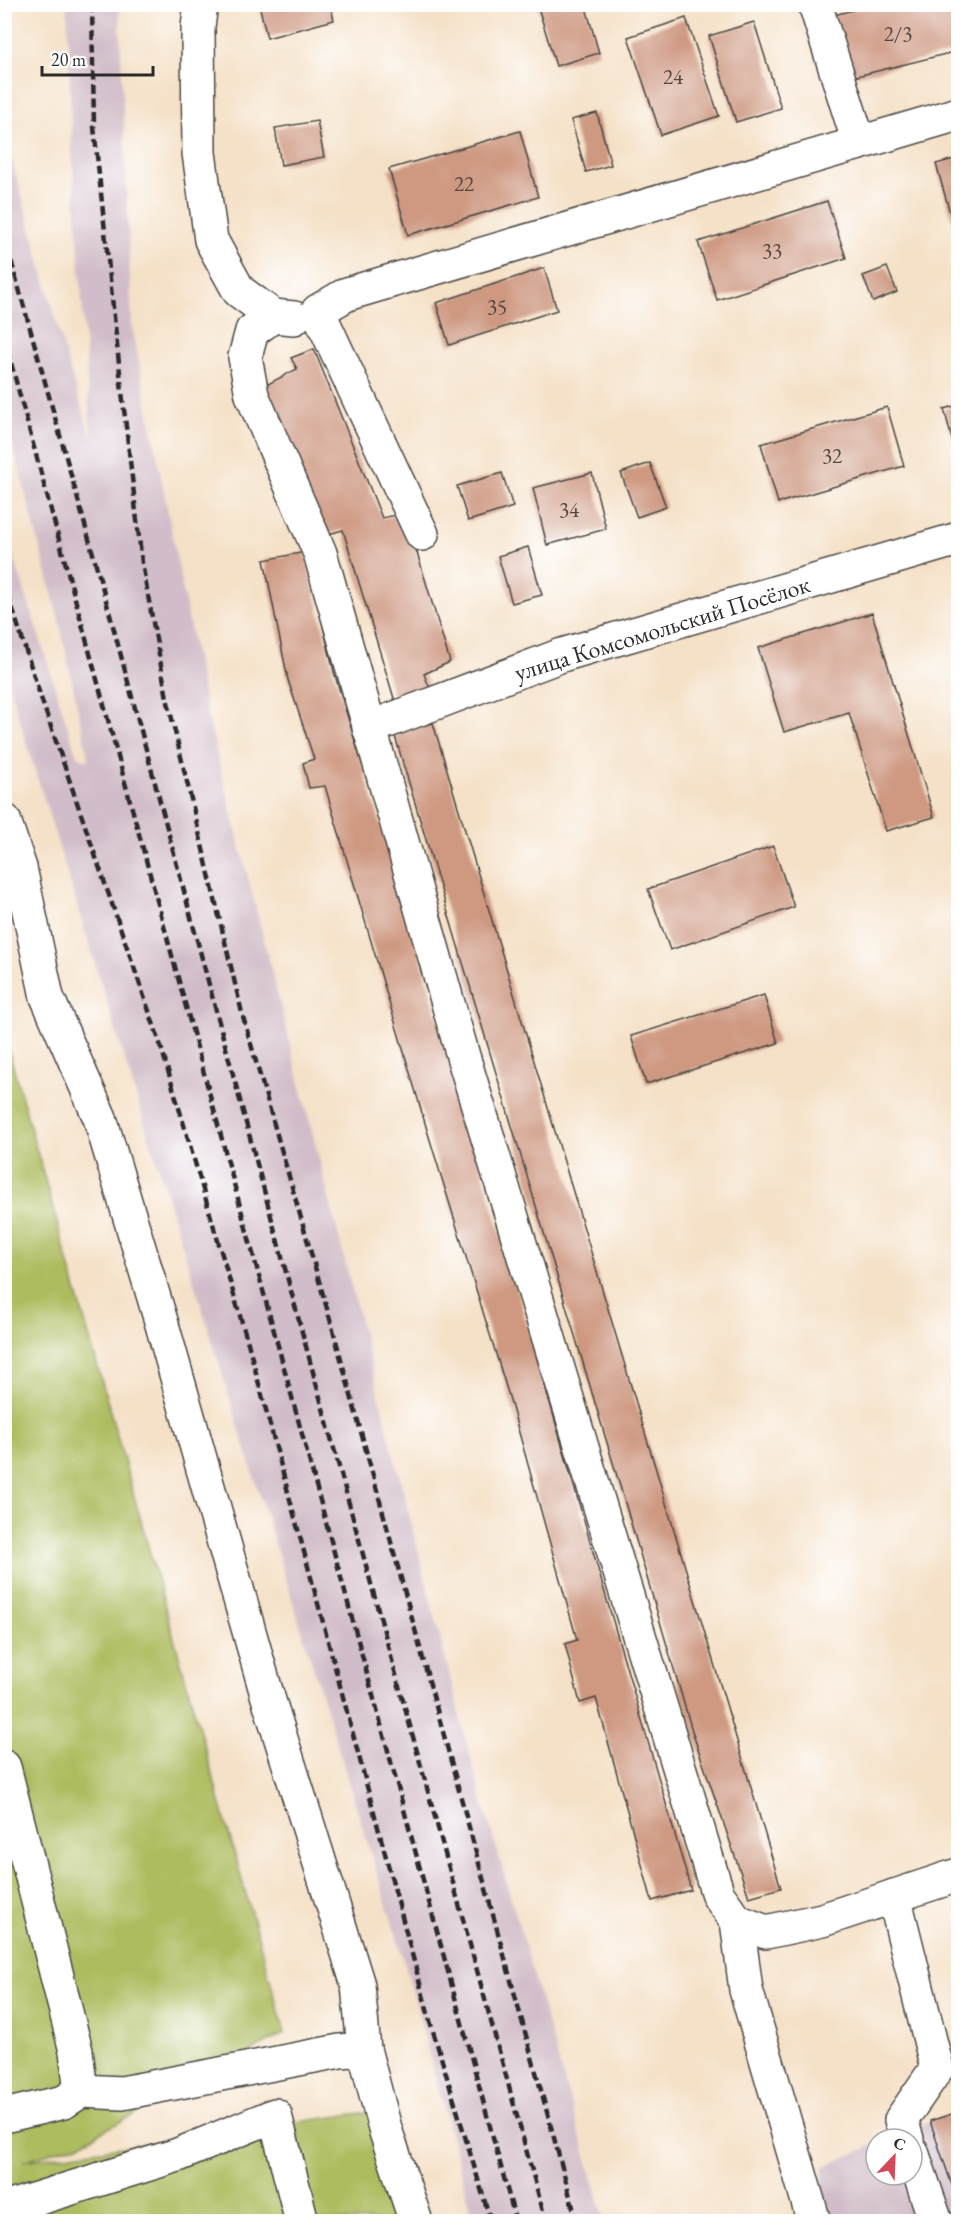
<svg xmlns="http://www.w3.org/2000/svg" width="963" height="2226" font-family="'EB Garamond',serif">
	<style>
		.industrial { fill: #d1bdc9 }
		.green { fill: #adbc5f; stroke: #6c7445; stroke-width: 1.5 }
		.building { fill: #ce9881 }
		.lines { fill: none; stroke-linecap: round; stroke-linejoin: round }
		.minor-casing { stroke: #494642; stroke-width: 36 }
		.minor { stroke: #fff; stroke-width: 33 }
		.rail { stroke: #2b2b2b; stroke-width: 4.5; stroke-dasharray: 9 4.5; stroke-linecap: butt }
		.labels { text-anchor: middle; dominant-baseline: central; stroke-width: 5; stroke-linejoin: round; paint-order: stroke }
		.number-label { font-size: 21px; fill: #544640 }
		.street-label { font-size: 24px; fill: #2b2b2b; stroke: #fff }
	</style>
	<rect width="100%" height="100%" fill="#fff"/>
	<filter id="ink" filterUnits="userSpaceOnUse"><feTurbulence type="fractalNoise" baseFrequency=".0167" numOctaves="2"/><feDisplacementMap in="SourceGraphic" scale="12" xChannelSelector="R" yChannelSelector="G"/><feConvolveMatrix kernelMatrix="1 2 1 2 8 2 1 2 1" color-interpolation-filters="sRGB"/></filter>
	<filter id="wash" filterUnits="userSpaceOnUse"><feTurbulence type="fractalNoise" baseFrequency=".008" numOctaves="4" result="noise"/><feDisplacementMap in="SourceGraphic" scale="24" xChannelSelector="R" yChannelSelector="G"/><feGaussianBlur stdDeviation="1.35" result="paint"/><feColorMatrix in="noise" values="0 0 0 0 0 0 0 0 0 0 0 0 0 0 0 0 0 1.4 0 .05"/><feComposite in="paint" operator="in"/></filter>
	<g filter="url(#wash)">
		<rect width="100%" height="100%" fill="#f5e1c7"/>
		<!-- industrial -->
		<g class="industrial">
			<polygon points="67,5 119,5 132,326 207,715 472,1764 605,2221 474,2221 403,1957 5,673 5,529 77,756 89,761 60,624 4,412 5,135 72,378 91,436 72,152"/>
			<polygon points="958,2112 958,2221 823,2222 823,2167 876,2144 876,2175 912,2175 912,2139 887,2139 930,2121"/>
		</g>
		<!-- green -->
		<polygon class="green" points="4,1034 285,2033 81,2143 23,2161 389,2109 414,2221 5,2221"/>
		<g id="blocks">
			<!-- building -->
			<g class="building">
				<polygon points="259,4 330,4 334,20 267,38"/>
				<polygon points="537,4 585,4 599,53 556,66"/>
				<polygon points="877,4 958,4 958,51 849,78 834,15"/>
				<polygon points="686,18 719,116 661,135 628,37"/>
				<polygon points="754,22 781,108 736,122 709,36"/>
				<polygon points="597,113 611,165 586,172 571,120"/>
				<polygon points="317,121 324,157 281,165 275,128"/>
				<polygon points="520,131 538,197 408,235 389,169"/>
				<polygon points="958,158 958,241 936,164"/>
				<polygon points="827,201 846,258 717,300 698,242"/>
				<polygon points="887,267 897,292 873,302 863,276"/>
				<polygon points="544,268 557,310 449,345 436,303"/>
				<polygon points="314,349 382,518 405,513 450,662 424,674 431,691 396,705 343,530 325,535 266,385 297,369 291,358"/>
				<polygon points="958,405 958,437 952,439 944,409"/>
				<polygon points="887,407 904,466 778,503 761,444"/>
				<polygon points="650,463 666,507 637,517 621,473"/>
				<polygon points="502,473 513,507 468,521 457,486"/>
				<polygon points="592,473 606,529 547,545 533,488"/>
				<polygon points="528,547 542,595 512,603 498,556"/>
				<polygon points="305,552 334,672 413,931 691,1890 652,1901 596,1698 580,1703 565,1644 577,1640 508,1393 430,1140 325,786 309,788 303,763 314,759 288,680 264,560"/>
				<polygon points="872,613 934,817 886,831 849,713 784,732 758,648"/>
				<polygon points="433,723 781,1888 749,1897 693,1734 623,1496 394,733"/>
				<polygon points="773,846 794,907 670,950 648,889"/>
				<polygon points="764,995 778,1043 646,1084 631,1036"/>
				<polygon points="958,2112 958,2203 930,2121"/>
			</g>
		</g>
	</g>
	<g filter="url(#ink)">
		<use href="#blocks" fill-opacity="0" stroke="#494642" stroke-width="1.5"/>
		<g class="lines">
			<defs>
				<g id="minor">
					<polyline points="201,4 198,27 199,153 211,240 239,291 273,316 294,318"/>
					<polyline points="815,4 859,143"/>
					<polyline points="273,316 252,331 245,357 252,395 320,553 463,1056 718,1895 737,1921 766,1932 822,1920 958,1875"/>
					<polyline points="422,534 318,311 347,294 958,114"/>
					<polyline points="369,728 562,655 958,539"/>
					<polyline points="4,820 20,868 47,997 100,1118 161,1321 266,1691 358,1985 364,2049 386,2132 416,2222"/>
					<polyline points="4,1767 76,2051 81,2091 64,2102 4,2116"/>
					<polyline points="894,1896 937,2068 901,2120 907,2139"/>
					<polyline points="737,1921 746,1990 814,2222"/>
					<polyline points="81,2091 122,2093 340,2051 364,2049"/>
					<polyline points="912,2152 936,2222"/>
					<polyline points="4,2209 178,2155 275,2115 302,2222"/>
				</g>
			</defs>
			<!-- minor casing -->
			<use href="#minor" class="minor-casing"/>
			<!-- minor -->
			<use href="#minor" class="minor"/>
			<!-- rail -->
			<g class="rail">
				<polyline points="92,4 94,127 122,392 142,563 167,698 242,1013 332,1326 577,2222"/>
				<polyline points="4,235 109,611 302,1332 546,2222"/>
				<polyline points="4,337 516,2222"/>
				<polyline points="4,582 42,701 159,1040 248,1343 430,2021 491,2222"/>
			</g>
		</g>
	</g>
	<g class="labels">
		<!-- number labels -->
		<g class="number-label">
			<text x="898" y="33">2/3</text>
			<text x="673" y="76">24</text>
			<text x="464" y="183">22</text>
			<text x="772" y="250">33</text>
			<text x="497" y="306">35</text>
			<text x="832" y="455">32</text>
			<text x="569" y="509">34</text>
		</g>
		<!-- street labels -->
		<g class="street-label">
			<text transform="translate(662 628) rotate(-17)">улица Комсомольский Посёлок</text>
		</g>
	</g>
	<!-- margin -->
	<rect width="963" height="2226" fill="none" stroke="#fff" stroke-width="24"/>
	<!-- north arrow -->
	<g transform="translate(894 2157) rotate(23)"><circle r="28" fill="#ffffff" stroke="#aaaaaa" stroke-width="1.5"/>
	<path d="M0-4.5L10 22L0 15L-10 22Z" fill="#d1495b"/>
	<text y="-9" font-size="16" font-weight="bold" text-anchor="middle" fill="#2b2b2b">С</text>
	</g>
	<!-- scale -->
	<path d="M42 66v9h111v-9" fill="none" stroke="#2b2b2b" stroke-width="3"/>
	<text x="51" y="66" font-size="18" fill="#2b2b2b" stroke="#ffffff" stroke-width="4.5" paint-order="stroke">20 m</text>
</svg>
